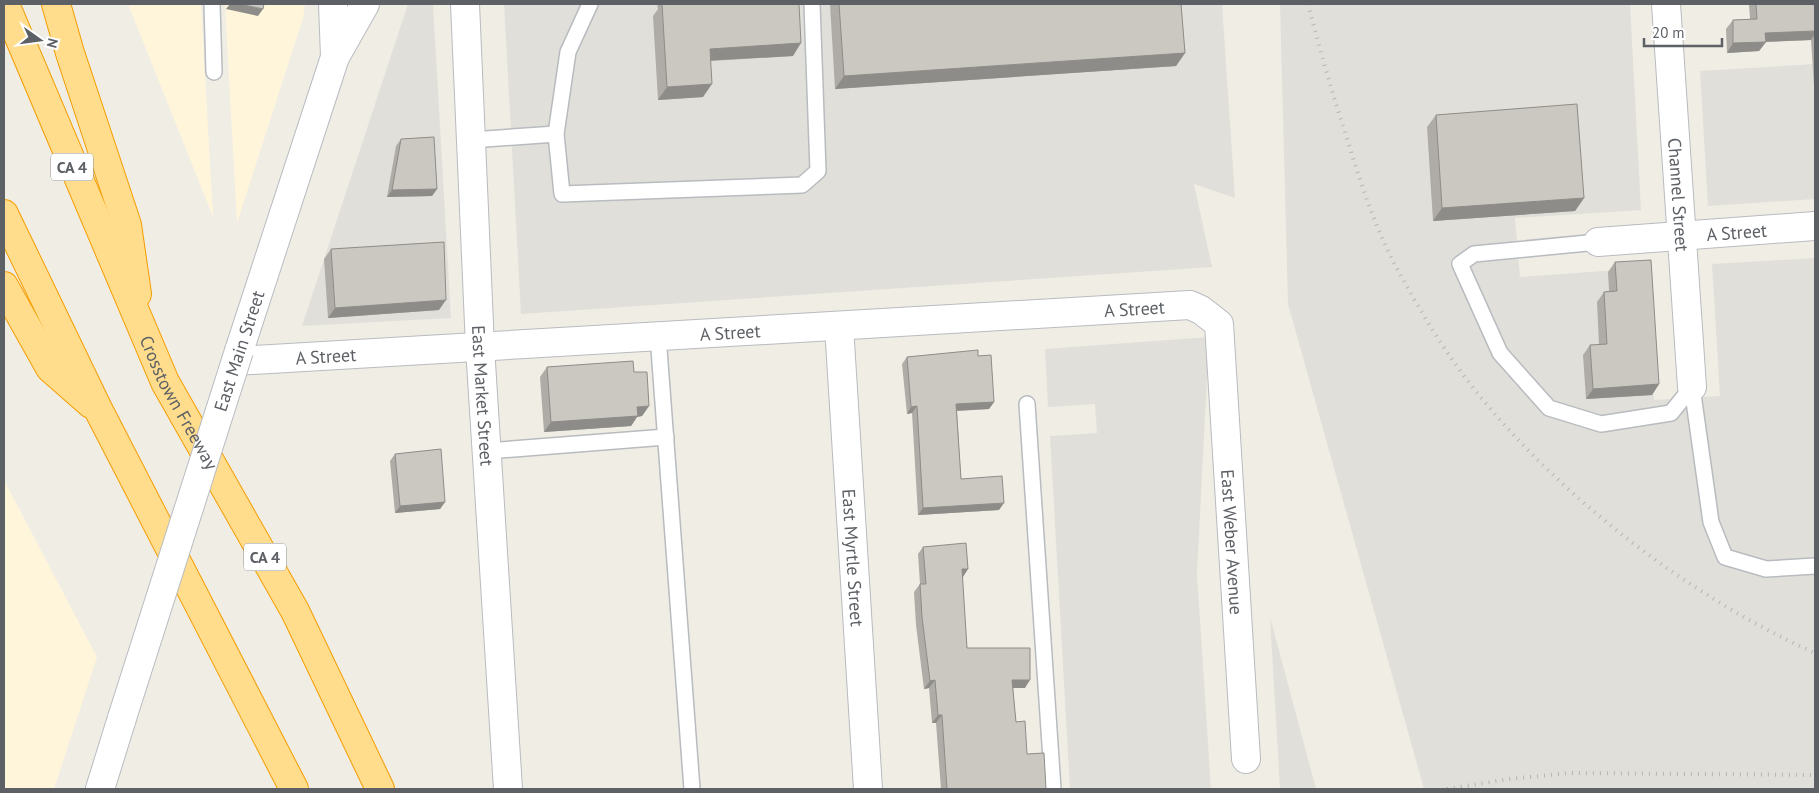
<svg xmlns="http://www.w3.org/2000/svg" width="1819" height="793" font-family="'PT Sans',sans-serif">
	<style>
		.commercial { fill: #fff5db }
		.industrial { fill: #e1dfd9 }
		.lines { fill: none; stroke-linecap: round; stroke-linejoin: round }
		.lane-casing { stroke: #b8bbbf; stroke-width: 18 }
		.street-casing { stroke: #b8bbbf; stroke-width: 30 }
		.secondary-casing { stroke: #b8bcc1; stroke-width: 30 }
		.highway-casing { stroke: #f59d00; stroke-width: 30 }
		.lane { stroke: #fff; stroke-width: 15 }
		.street { stroke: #fff; stroke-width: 28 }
		.secondary { stroke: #fff; stroke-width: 28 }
		.highway { stroke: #ffdd8d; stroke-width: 28 }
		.rail { stroke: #b4b5b6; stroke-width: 4; stroke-dasharray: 1 6; stroke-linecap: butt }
		.secondary-bridge-casing { stroke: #b8bcc1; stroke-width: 30; stroke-linecap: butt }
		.secondary-bridge { stroke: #fff; stroke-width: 28 }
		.wall { fill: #afaca7 }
		.shaded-wall { fill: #8e8c88 }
		.building { fill: #cbc8c2; stroke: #8e8c88 }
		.labels { text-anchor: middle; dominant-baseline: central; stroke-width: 4; stroke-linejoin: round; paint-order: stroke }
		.shield { fill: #fff; stroke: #8e9094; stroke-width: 1 }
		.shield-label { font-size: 16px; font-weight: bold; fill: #5d6166 }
		.street-label { font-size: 18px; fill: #5d6166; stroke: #fff }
	</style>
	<rect width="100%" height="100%" fill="#f0ede5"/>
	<!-- commercial -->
	<g class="commercial">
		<polygon points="128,4 201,4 213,217"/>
		<polygon points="225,4 305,4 303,18 237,223"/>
		<polygon points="4,480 97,657 54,789 4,789"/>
	</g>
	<!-- industrial -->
	<g class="industrial">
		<polygon points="408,4 433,4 451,318 302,326"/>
		<polygon points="504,4 1222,4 1235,198 1194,184 1212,267 521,314"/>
		<polygon points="1280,4 1630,4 1641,210 1515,218 1520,277 1645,268 1654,400 1720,396 1712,264 1815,258 1815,789 1424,789 1288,304"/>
		<polygon points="1815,64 1815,199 1708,206 1700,71"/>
		<polygon points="1209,337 1197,574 1211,789 1070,789 1050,436 1097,433 1095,404 1048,407 1045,349"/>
		<polygon points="1270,617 1316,789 1280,789"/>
	</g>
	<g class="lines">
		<defs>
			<g id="lane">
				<polyline points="212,4 214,72"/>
				<polyline points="556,134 562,194 802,185 818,171 812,4"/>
				<polyline points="471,140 556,134 568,52 590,4"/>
				<polyline points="1598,242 1474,254 1460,264 1500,353 1549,408 1601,424 1671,413 1692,387"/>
				<polyline points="658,336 692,789"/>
				<polyline points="1692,387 1711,522 1725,557 1766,569 1815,566"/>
				<polyline points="1027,404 1053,789"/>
				<polyline points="487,451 666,437"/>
			</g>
			<g id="street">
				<path id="s1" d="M465 4 480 347 508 789"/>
				<path id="s2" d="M1666 4 1692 387"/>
				<path id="s3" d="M1598 242 1815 226"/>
				<path id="s4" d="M839 326 868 789"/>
				<path id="s5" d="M236 361 1190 305 1201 310 1219 324 1246 759"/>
			</g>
			<g id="secondary">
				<polyline points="333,4 335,57"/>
				<polyline points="239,351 335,57 365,4"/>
				<polyline points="100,789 122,718"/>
			</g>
			<g id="highway">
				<path id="s6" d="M5 4 165 382 295 611 380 789"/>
				<polyline points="56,4 70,53 127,225 137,294"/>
				<polyline points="4,214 99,411 294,789"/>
				<polyline points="4,286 50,368 91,404"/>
			</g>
		</defs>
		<!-- lane casing -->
		<use href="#lane" class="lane-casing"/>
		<!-- street casing -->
		<use href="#street" class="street-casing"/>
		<!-- secondary casing -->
		<use href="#secondary" class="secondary-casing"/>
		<!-- highway casing -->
		<use href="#highway" class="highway-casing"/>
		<!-- lane -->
		<use href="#lane" class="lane"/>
		<!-- street -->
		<use href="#street" class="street"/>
		<!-- secondary -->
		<use href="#secondary" class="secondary"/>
		<!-- highway -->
		<use href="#highway" class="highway"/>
		<!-- rail -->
		<g class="rail">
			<path d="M1308 4C1319 47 1331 89 1345 132 1359 177 1373 223 1395 265 1412 296 1431 329 1451 358 1536 479 1680 593 1815 653"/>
			<polyline points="1447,789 1509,779 1570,773 1815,775"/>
		</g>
		<defs>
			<polyline id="secondary-bridge" points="122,718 239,351"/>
		</defs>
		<!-- secondary-bridge casing -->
		<use href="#secondary-bridge" class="secondary-bridge-casing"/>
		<!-- secondary-bridge -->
		<use href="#secondary-bridge" class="secondary-bridge"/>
	</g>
	<!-- wall -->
	<g class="wall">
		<polygon points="657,4 799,4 793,56 711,61 703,97 658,100 653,16 658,9"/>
		<polygon points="830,4 1181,4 1185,53 1176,66 835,89"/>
		<polygon points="1749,4 1815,4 1815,101 1811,40 1766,42 1759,51 1727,53 1726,29 1733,20 1750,19"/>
		<polygon points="1436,115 1584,198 1575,211 1433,221 1427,127"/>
		<polygon points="401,139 437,189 432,196 387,197 396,146"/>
		<polygon points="331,249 439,310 328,318 324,259"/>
		<polygon points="1615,262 1659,384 1652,395 1586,399 1583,355 1590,345 1599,345 1597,302 1604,292 1609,291 1608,272"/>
		<polygon points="978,356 994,402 989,409 957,411 961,479 999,510 918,515 912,413 907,414 902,364 907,357"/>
		<polygon points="547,367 634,372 649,406 642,416 637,417 631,426 544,432 540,377"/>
		<polygon points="395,454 445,502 440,509 395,513 390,461"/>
		<polygon points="923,547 968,569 962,577 967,648 1025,688 1013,688 1016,722 1027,754 1046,789 941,789 936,723 932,723 929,688 924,689 916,625 914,592 920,584 918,554"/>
	</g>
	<!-- shaded-wall -->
	<g class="shaded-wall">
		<polygon points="230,4 239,4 263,9 258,16 226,9"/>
		<polygon points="1366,4 1417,4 1416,5"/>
		<polygon points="1815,31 1815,34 1811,40 1759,42 1765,33"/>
		<polygon points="1766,42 1759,51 1727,53 1733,43"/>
		<polygon points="801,43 793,56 701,61 710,49"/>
		<polygon points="1185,53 1176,66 835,89 844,76"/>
		<polygon points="712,84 703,97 658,100 667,87"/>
		<polygon points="437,189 432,196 387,197 392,190"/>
		<polygon points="1584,198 1575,211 1433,221 1442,208"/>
		<polygon points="446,300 439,310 328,318 335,308"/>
		<polygon points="1659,384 1652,395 1586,399 1593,389"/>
		<polygon points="994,402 989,409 952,411 956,404"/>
		<polygon points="649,406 642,416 637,417 631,426 544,432 551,422 637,407"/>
		<polygon points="917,406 912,413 907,414 911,407"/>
		<polygon points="445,502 440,509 395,513 400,506"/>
		<polygon points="1004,503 999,510 918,515 923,508"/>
		<polygon points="962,569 968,569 963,577 956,577"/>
		<polygon points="935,680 929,688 924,689 930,681"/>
		<polygon points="1012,680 1030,680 1025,688 1006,688"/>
		<polygon points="938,715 942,715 936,723 932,723"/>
	</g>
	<!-- building -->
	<g class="building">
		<polygon points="239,4 264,4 263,9"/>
		<polygon points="662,4 799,4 801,43 710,49 712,84 667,87"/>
		<polygon points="839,4 1181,4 1185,53 844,76"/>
		<polygon points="1756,4 1815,4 1815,31 1765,33 1766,42 1733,43 1733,20 1757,19"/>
		<polygon points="1577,104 1584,198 1442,208 1436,115"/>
		<polygon points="434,137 437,189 392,190 401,139"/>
		<polygon points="444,242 446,300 335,308 331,249"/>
		<polygon points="1651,260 1659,384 1593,389 1590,345 1607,344 1604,292 1617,291 1615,262"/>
		<polygon points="978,350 978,356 991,355 994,402 956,404 961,479 1002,476 1004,503 923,508 917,406 911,407 907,357"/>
		<polygon points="633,361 634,372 647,372 649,406 637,407 638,416 551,422 547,367"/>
		<polygon points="441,449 445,502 400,506 395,454"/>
		<polygon points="966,543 968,569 962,569 967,648 1030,648 1030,680 1012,680 1016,722 1025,721 1027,754 1044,753 1046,789 947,789 942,715 938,715 935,680 930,681 922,617 920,584 926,584 923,547"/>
	</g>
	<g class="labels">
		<!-- shield labels -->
		<g class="shield">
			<rect x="51" y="153.5" width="42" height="27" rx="4"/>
			<rect x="244" y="543.5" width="42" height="27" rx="4"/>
		</g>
		<g class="shield-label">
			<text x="72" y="167">CA 4</text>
			<text x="265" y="557">CA 4</text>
		</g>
		<!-- street labels -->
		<g class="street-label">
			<text stroke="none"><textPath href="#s2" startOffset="191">Channel Street</textPath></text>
			<text stroke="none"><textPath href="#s3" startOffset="139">A Street</textPath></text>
			<text stroke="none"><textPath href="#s5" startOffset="900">A Street</textPath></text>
			<text stroke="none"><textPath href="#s5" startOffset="495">A Street</textPath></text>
			<text transform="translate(239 351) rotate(-72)">East Main Street</text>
			<text stroke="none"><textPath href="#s5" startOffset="90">A Street</textPath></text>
			<text stroke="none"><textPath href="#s1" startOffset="392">East Market Street</textPath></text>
			<text stroke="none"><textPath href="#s6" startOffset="435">Crosstown Freeway</textPath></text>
			<text stroke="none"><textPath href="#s5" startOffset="1209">East Weber Avenue</textPath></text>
			<text stroke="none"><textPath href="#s4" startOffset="232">East Myrtle Street</textPath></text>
		</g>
	</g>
	<!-- border -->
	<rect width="1819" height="793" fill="none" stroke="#5d6166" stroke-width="10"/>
	<!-- north arrow -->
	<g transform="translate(40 40) rotate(104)" stroke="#ffffff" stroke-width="4" paint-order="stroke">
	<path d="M0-4L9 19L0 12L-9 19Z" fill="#5d6166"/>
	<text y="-8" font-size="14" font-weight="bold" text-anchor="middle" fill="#5d6166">N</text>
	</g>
	<!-- scale -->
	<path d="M1644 38v8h78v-8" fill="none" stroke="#5d6166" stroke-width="2.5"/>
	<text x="1652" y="38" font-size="15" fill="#5d6166" stroke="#ffffff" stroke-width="4" paint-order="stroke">20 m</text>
</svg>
